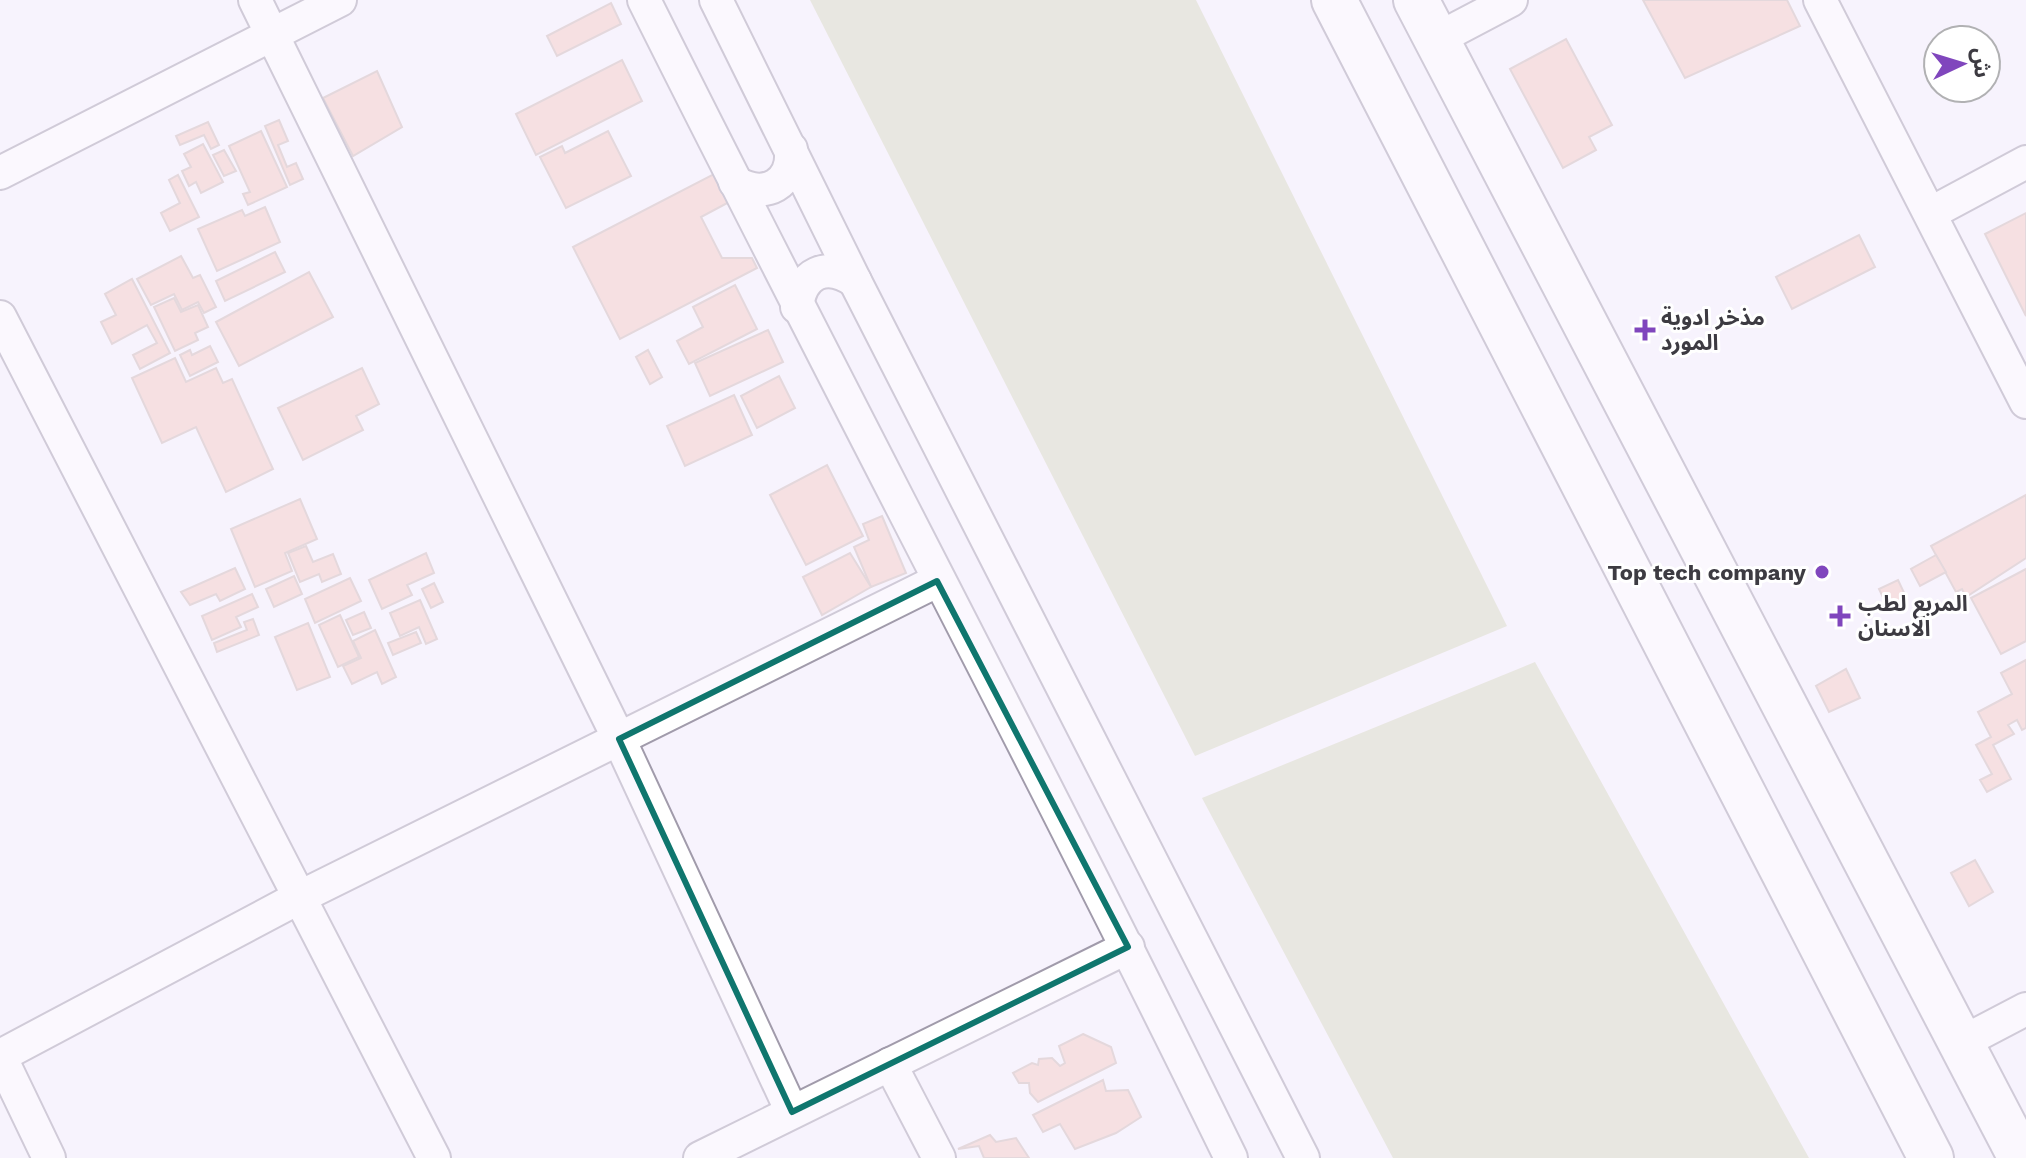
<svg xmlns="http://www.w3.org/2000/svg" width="2026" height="1158" font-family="'Work Sans','Noto Sans Arabic',sans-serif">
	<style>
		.green { fill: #d5d9be }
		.building { fill: #f4cac2; stroke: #ccb8b4; stroke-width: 2 }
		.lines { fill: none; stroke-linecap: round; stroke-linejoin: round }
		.street-casing { stroke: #a19bab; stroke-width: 36 }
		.secondary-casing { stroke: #a19bab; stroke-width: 48 }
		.street { stroke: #fff; stroke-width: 32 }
		.secondary { stroke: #fff; stroke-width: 44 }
		.marked { fill: none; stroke: #0f766e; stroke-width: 6; stroke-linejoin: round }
		.poi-dot { fill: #8046bd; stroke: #fff; stroke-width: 3 }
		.labels { text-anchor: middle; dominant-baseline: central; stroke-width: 6; stroke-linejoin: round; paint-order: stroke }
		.poi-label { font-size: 22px; font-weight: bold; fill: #3d3b42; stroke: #fff; text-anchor: start }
	</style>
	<rect width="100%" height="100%" fill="#f7f3fd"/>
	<!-- green -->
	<g class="green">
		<polygon points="810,0 1196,0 1507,626 1195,756"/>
		<polygon points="1535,662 1809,1158 1393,1158 1202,798"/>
	</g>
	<!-- building -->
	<g class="building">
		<polygon points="1643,0 1787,0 1800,26 1685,78"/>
		<polygon points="611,3 621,24 557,56 547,36"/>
		<polygon points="1566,39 1612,125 1589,137 1596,150 1563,168 1510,69"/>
		<polygon points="622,60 642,101 536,155 516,114"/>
		<polygon points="377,71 402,127 353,156 323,98"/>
		<polygon points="279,120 288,141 278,145 287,167 296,163 303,179 290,185 265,126"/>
		<polygon points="208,122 219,145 211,149 204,135 180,145 176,136"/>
		<polygon points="261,131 287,187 248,205 243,194 250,192 229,146"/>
		<polygon points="608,131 631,176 566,208 540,157 562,146 565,153"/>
		<polygon points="203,144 223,182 201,193 196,182 189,186 182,171 191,167 184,154"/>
		<polygon points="224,150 236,171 224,176 213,155"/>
		<polygon points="716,173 731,201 701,217 722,258 752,258 757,268 620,339 573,247"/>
		<polygon points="178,175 199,217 170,231 161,213 180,203 169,180"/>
		<polygon points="265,207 280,242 217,271 198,229 242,210 245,216"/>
		<polygon points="2026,213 2026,316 1985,234"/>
		<polygon points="1859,235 1875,267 1792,309 1776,277"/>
		<polygon points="275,252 285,272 225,301 216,281"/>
		<polygon points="181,256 193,278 200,275 216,307 204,313 198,302 182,310 174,294 151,305 137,279"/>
		<polygon points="309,272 333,317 239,366 216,322"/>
		<polygon points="132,279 170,353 140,369 133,355 157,343 147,325 112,344 101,322 116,315 105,294"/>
		<polygon points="735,285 757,329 689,364 677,341 703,327 693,307"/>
		<polygon points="174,298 181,312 198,305 208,327 195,333 198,340 175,351 154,307"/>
		<polygon points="768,330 783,362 710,396 695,363"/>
		<polygon points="210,346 218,362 190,376 180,355 190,350 192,355"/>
		<polygon points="648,350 662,377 650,384 636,357"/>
		<polygon points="175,358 186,382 216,368 223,383 232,379 273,469 226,492 196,427 162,443 132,378"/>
		<polygon points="362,368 379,404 356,416 363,430 303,460 278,408"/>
		<polygon points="779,376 795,408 757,428 741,396"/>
		<polygon points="734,395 752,435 685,466 667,426"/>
		<polygon points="827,465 863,536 806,565 770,495"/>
		<polygon points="2026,495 2026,558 1966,597 1962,589 1956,592 1931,546"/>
		<polygon points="300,499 317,539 285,553 292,571 255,587 231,529"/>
		<polygon points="882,516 906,573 871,587 854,547 869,540 863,524"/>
		<polygon points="306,546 313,562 333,554 341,574 322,582 319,574 300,582 288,553"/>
		<polygon points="426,553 434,573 407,585 412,595 382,609 369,580"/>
		<polygon points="850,553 871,587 822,615 803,577"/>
		<polygon points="1936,555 1946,572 1920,586 1911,569"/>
		<polygon points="235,568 245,589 220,601 216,594 190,605 181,592"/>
		<polygon points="2026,569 2026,641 2001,654 1971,598"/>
		<polygon points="294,576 302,594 274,607 266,589"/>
		<polygon points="350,578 361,601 315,623 305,599"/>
		<polygon points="1898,580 1907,599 1888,608 1879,589"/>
		<polygon points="434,583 443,602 431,608 422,589"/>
		<polygon points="252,594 258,607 236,617 241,627 212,640 202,616"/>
		<polygon points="420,600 437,639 426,644 419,627 400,636 390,613"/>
		<polygon points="364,612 371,628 353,635 346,620"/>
		<polygon points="340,615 359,657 338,667 319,625"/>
		<polygon points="253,619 259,635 217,652 214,643 247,630 244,622"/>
		<polygon points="308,623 330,677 297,690 275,637"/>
		<polygon points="375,630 396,677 382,684 377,672 352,684 343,666 361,658 353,641"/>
		<polygon points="416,632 421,643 393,655 388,643"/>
		<polygon points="2026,660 2026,728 2022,730 2017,720 2008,725 2014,734 1993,745 2011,779 1987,792 1980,780 1992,774 1976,745 1991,737 1978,712 2012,694 2001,673"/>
		<polygon points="1846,669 1860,698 1829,712 1816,686"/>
		<polygon points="1975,860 1993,892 1969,906 1951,873"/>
		<polygon points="1083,1034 1111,1047 1116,1063 1038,1102 1030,1093 1029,1083 1019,1083 1013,1073 1032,1063 1038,1065 1039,1059 1052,1058 1060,1066 1065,1063 1059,1046"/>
		<polygon points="1103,1080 1106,1091 1128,1090 1141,1117 1116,1133 1075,1149 1060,1124 1043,1132 1033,1115"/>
		<polygon points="990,1135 996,1142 1016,1138 1029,1158 984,1158 979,1146 958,1149"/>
	</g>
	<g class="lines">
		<defs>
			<g id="street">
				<polyline points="255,0 619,739 792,1112"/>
				<path d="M644 0C837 387 1041 769 1231 1158"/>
				<polyline points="716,0 855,281 1303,1158"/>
				<polyline points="1820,0 2026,402"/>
				<polyline points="1437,39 1511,0"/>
				<polyline points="0,173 340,0"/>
				<path d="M735 182C765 200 794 184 791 149"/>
				<polyline points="1931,213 2026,162"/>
				<path d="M797 307C801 273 826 261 855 281"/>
				<polyline points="0,317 434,1158"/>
				<polyline points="1959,1044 2026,1009"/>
				<polyline points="0,1056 298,898 937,581"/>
				<polyline points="0,1056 49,1158"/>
				<polyline points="890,1064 939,1158"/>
				<polyline points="700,1158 1128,947"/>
			</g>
			<g id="secondary">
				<polyline points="1334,0 1931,1158"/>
				<polyline points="1416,0 2021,1158"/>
			</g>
		</defs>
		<!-- street casing -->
		<use href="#street" class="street-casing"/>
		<!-- secondary casing -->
		<use href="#secondary" class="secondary-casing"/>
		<!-- street -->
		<use href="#street" class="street"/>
		<!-- secondary -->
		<use href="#secondary" class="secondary"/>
	</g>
	<!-- marked area -->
	<path d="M0 0H2026V1158H0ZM937 581 1128 947 792 1112 619 739Z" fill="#f7f3fd" fill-opacity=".55" fill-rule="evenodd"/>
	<path class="marked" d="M937 581 1128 947 792 1112 619 739Z"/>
	<!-- markers -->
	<g class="poi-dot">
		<path d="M1641 318h8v8h8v8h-8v8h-8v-8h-8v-8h8z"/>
		<circle cx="1822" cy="572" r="8"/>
		<path d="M1836 604h8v8h8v8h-8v8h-8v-8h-8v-8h8z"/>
	</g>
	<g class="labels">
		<!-- poi labels -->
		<g class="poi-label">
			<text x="1661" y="317">مذخر ادوية<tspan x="1661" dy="25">المورد</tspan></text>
			<text x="1806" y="572" text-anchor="end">Top tech company</text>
			<text x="1858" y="603">المربع لطب<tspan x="1858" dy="25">الاسنان</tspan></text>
		</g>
	</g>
	<!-- north arrow -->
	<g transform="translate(1962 64) rotate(86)"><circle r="38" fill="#ffffff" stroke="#b1b1b3" stroke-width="2"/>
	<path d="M0-6L14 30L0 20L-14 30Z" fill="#8046bd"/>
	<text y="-12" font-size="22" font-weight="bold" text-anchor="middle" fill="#3d3b42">ش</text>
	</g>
</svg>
